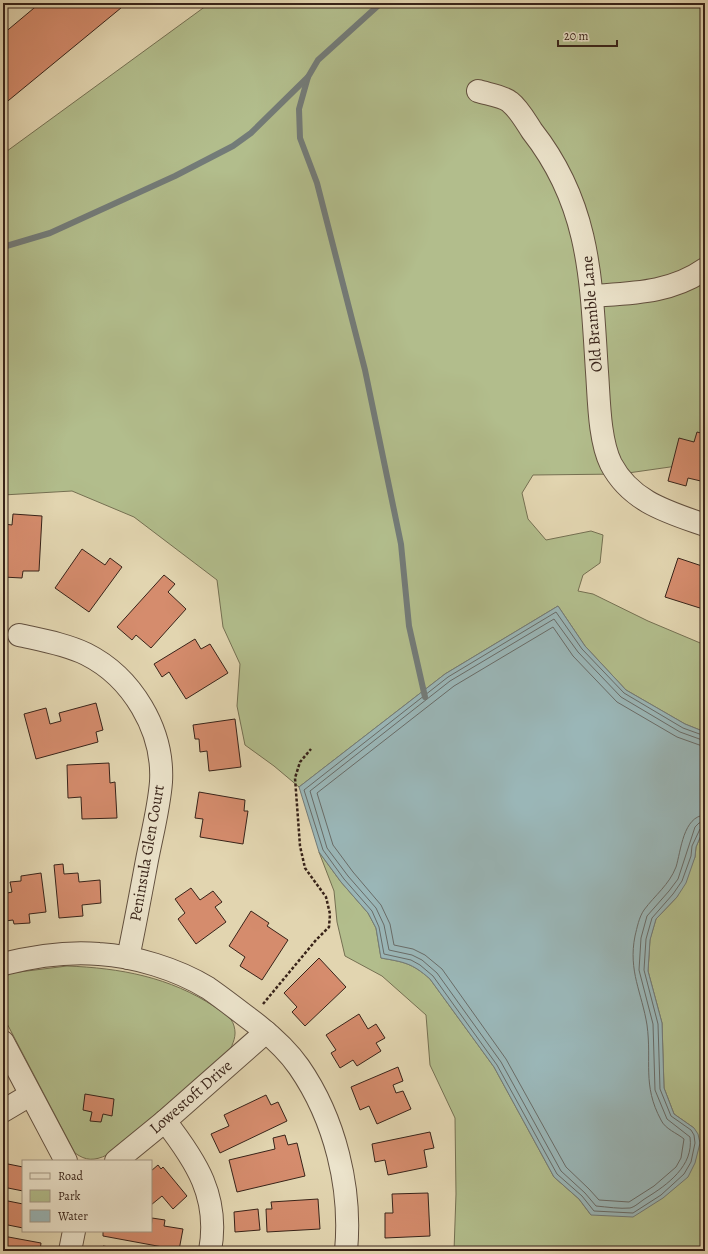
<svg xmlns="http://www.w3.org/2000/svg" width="708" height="1254" font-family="Alegreya,serif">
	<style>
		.green { fill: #b2bd8c; stroke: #757052 }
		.water { fill: #9ab6b7; stroke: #737b78 }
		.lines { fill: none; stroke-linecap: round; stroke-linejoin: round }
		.shore { stroke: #696c68; stroke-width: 1 }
		.stream { stroke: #737b78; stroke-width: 6 }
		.building { fill: #d58c6d; stroke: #382319 }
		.minor-casing { stroke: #62503f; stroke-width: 24 }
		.path { stroke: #382319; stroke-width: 2.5; stroke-dasharray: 3 2; stroke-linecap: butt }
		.minor { stroke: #ece4cc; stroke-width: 22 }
		.labels { text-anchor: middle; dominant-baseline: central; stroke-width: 4; stroke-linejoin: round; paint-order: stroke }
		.street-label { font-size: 16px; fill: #382319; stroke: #ece4cc }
	</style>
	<rect width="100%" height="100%" fill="#e2d5b0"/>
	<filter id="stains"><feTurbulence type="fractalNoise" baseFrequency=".005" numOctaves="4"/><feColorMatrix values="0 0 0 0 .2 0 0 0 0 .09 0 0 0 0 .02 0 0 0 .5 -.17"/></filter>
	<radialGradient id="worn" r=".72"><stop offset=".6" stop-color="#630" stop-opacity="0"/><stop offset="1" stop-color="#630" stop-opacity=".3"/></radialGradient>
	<!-- green -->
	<g class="green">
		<polygon points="210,3 705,3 705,462 621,474 533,475 522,493 528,519 546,540 591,531 603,535 600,563 583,575 578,591 593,594 648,621 705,645 705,732 685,724 626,690 585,646 558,606 445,674 299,787 274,766 245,745 237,706 240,664 223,627 217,580 134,517 72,491 3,495 3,154"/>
		<path d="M705 826V1251H454L456 1194 455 1118 430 1065 426 1015 382 976 345 956 337 922 334 891 319 852 341 882 368 913 376 928 381 958C404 962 412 963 430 979L494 1067 554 1177 579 1199 591 1215 694 1128 674 1114 664 1088 662 1023 648 971 650 939 656 919 677 897 695 857 696 847Z"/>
		<path d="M67 966C120 968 170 977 215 1007 222 1012 232 1017 234 1026 237 1036 233 1043 229 1052L107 1155C94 1161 86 1161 75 1153L3 1016V979L11 973Z"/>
	</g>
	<!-- water -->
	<path class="water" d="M558 606 585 646 626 690 685 724 705 732V826L696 847 695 857 686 883 677 897 656 919 650 940 648 971 662 1023 664 1088 674 1114 694 1128 698 1134 700 1143 695 1163 688 1177 663 1198 633 1217 591 1215 579 1199 554 1177 494 1067 430 979C412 963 404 962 381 958L376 928 368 913 341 882 319 852 299 787 445 674Z"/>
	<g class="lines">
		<!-- shore -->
		<g class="shore">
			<polyline points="705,736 683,728 624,693 582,649 556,612 448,677 304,790 323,850 344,879 372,911 379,927 384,954 411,960 420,965 433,976 497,1065 557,1174 582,1196 594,1211 633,1213 661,1195 684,1174 691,1162 695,1143 694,1135 691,1130 671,1116 660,1089 658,1024 644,970 646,939 652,918 673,894 682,881 691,856 692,846 700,829 705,826"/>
			<path d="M705 741 680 732 621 697 578 652 554 619 450 681 310 791 327 848 348 876 376 908 384 925 389 950 412 955 422 960 437 973 501 1062 561 1171 585 1193 596 1206C607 1207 620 1209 630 1208 635 1207 641 1201 646 1198 667 1185 694 1166 690 1137L667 1119 655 1090 653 1024 639 970 641 938 647 916 669 891 678 879 695 827 699 823 705 821"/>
			<path d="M705 747 677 737 617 702 573 656 553 627 454 686 317 793 333 845 353 872 381 905 390 924 394 945 413 949 425 955 442 969 506 1059 566 1167 589 1189 599 1200 629 1202 654 1186 676 1167 681 1158 684 1139C677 1133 665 1129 661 1120 642 1085 652 1061 647 1025 642 993 628 971 635 936 637 928 639 917 644 910 655 895 669 885 676 867 681 851 683 816 705 815"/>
		</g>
		<!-- stream -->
		<g class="stream">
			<polyline points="308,77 299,109 300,138 317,183 365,370 401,544 409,626 425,697"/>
			<polyline points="3,247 50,233 175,176 233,146 251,133 308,77 318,60 381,3"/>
		</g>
	</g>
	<!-- building -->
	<g class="building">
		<polygon points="40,3 127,3 3,105 3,34"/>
		<polygon points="697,432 705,434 705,482 688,478 686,486 668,481 679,438 694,442"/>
		<polygon points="13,514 42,516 39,571 23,571 22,578 3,577 4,524 12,525"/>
		<polygon points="82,549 105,565 110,558 122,567 89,612 55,588"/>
		<polygon points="678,558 705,567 705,602 703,609 665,597"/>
		<polygon points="164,575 175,584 168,592 186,609 151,648 136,635 132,640 117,627"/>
		<polygon points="195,639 201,649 210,644 228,673 186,699 169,672 162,677 154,664"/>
		<polygon points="96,703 103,730 96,732 98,742 36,759 24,714 46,708 50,724 61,721 59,713"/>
		<polygon points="235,719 241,767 209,771 207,751 200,752 199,739 195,739 193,725"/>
		<polygon points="109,763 110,783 115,782 117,818 82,819 81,797 68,798 67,765"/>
		<polygon points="199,792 245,800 244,811 248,811 243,844 200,837 203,819 195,818"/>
		<polygon points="63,864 64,874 78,873 79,882 100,880 101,903 82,905 83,916 59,918 54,865"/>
		<polygon points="41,873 46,912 29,914 30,923 14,924 13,920 5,921 3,894 12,892 10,882 21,881 21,876"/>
		<polygon points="191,888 200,900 213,891 222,902 215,907 226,922 196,944 178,919 185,913 175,899"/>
		<polygon points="251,911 269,923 267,926 288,940 262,980 240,966 245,957 229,946"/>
		<polygon points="319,958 346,987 305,1026 292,1012 297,1007 284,993"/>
		<polygon points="359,1014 368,1029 376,1024 385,1038 376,1043 381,1051 357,1066 353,1060 340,1068 331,1053 336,1050 326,1035"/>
		<polygon points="398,1067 403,1081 393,1085 396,1093 403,1091 411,1109 377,1124 369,1106 360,1110 351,1087"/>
		<polygon points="85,1094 114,1099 112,1116 103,1114 101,1122 90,1121 92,1112 83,1110"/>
		<polygon points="266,1095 271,1105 278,1102 287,1121 220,1153 211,1134 229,1126 224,1115"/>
		<polygon points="430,1132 434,1148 424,1150 427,1167 388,1175 385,1160 375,1162 372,1144"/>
		<polygon points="285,1135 288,1145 297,1143 305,1176 237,1192 229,1160 275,1149 273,1138"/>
		<polygon points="3,1163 23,1167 23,1191 3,1187"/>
		<polygon points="158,1165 161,1169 163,1167 187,1196 173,1209 162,1196 151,1205 151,1171"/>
		<polygon points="428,1193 430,1236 385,1238 385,1213 393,1213 392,1194"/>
		<polygon points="318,1199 320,1229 267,1232 266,1209 272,1209 271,1202"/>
		<polygon points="3,1200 23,1204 23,1228 3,1224"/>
		<polygon points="258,1209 260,1230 235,1232 234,1212"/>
		<polygon points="152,1218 165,1220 164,1226 183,1229 179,1250 103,1236 103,1231 151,1231"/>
		<polygon points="3,1236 41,1243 40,1251 3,1251"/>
		<polygon points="103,1246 133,1251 102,1251"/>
		<polygon points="267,1248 296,1251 266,1251"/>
	</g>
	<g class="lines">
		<defs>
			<g id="minor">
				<path d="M478 91C487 94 503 96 510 102 519 109 526 122 532 131 591 206 591 281 597 372 599 398 599 440 611 464 631 502 668 512 705 525"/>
				<path d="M592 296C632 293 671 293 705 269"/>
				<path d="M19 635C41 640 65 644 86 654 132 677 164 730 161 782 159 808 152 834 147 860 141 892 135 925 128 958"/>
				<path d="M3 964C35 956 66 951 99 954 134 956 177 969 208 988 221 997 234 1007 247 1017 266 1031 285 1047 299 1067 335 1119 352 1188 346 1251"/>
				<polyline points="3,1042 66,1161"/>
				<polyline points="3,1111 30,1095"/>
				<path d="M165 1121C196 1161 220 1197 210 1251"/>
				<polyline points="116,1161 165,1121 266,1032"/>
				<polyline points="70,1251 74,1231"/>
			</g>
		</defs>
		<!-- minor casing -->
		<use href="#minor" class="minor-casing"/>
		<!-- path -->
		<polyline class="path" points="263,1004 316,940 329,927 330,914 326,897 305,868 300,846 295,778 300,762 311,749"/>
		<!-- minor -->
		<use href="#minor" class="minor"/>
	</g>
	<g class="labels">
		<!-- street labels -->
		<g class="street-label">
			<text transform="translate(592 314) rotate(-95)">Old Bramble Lane</text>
			<text transform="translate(147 853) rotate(-80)">Peninsula Glen Court</text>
			<text transform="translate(191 1097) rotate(-41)">Lowestoft Drive</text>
		</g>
	</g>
	<!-- margin -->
	<rect width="708" height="1254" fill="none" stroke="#e2d5b0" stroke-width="16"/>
	<rect x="4" y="4" width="700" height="1246" fill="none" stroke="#382319" stroke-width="2"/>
	<rect x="8" y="8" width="692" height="1238" fill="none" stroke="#382319"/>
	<!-- legend -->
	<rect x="22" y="1160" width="130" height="72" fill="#ece4cc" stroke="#a49784"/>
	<rect x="30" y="1173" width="20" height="6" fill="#ece4cc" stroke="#a49784"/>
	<text x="58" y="1180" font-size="12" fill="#382319">Road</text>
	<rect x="30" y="1190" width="20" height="12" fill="#b2bd8c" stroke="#a49784"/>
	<text x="58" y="1200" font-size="12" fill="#382319">Park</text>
	<rect x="30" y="1210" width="20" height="12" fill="#9ab6b7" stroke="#a49784"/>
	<text x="58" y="1220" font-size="12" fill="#382319">Water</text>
	<!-- scale -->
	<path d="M558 40v6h59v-6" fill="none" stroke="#382319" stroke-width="2"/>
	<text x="564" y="40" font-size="12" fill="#382319" stroke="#ece4cc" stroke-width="3" paint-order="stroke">20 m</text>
	<rect width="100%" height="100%" filter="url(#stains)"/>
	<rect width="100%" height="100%" fill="url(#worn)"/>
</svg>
